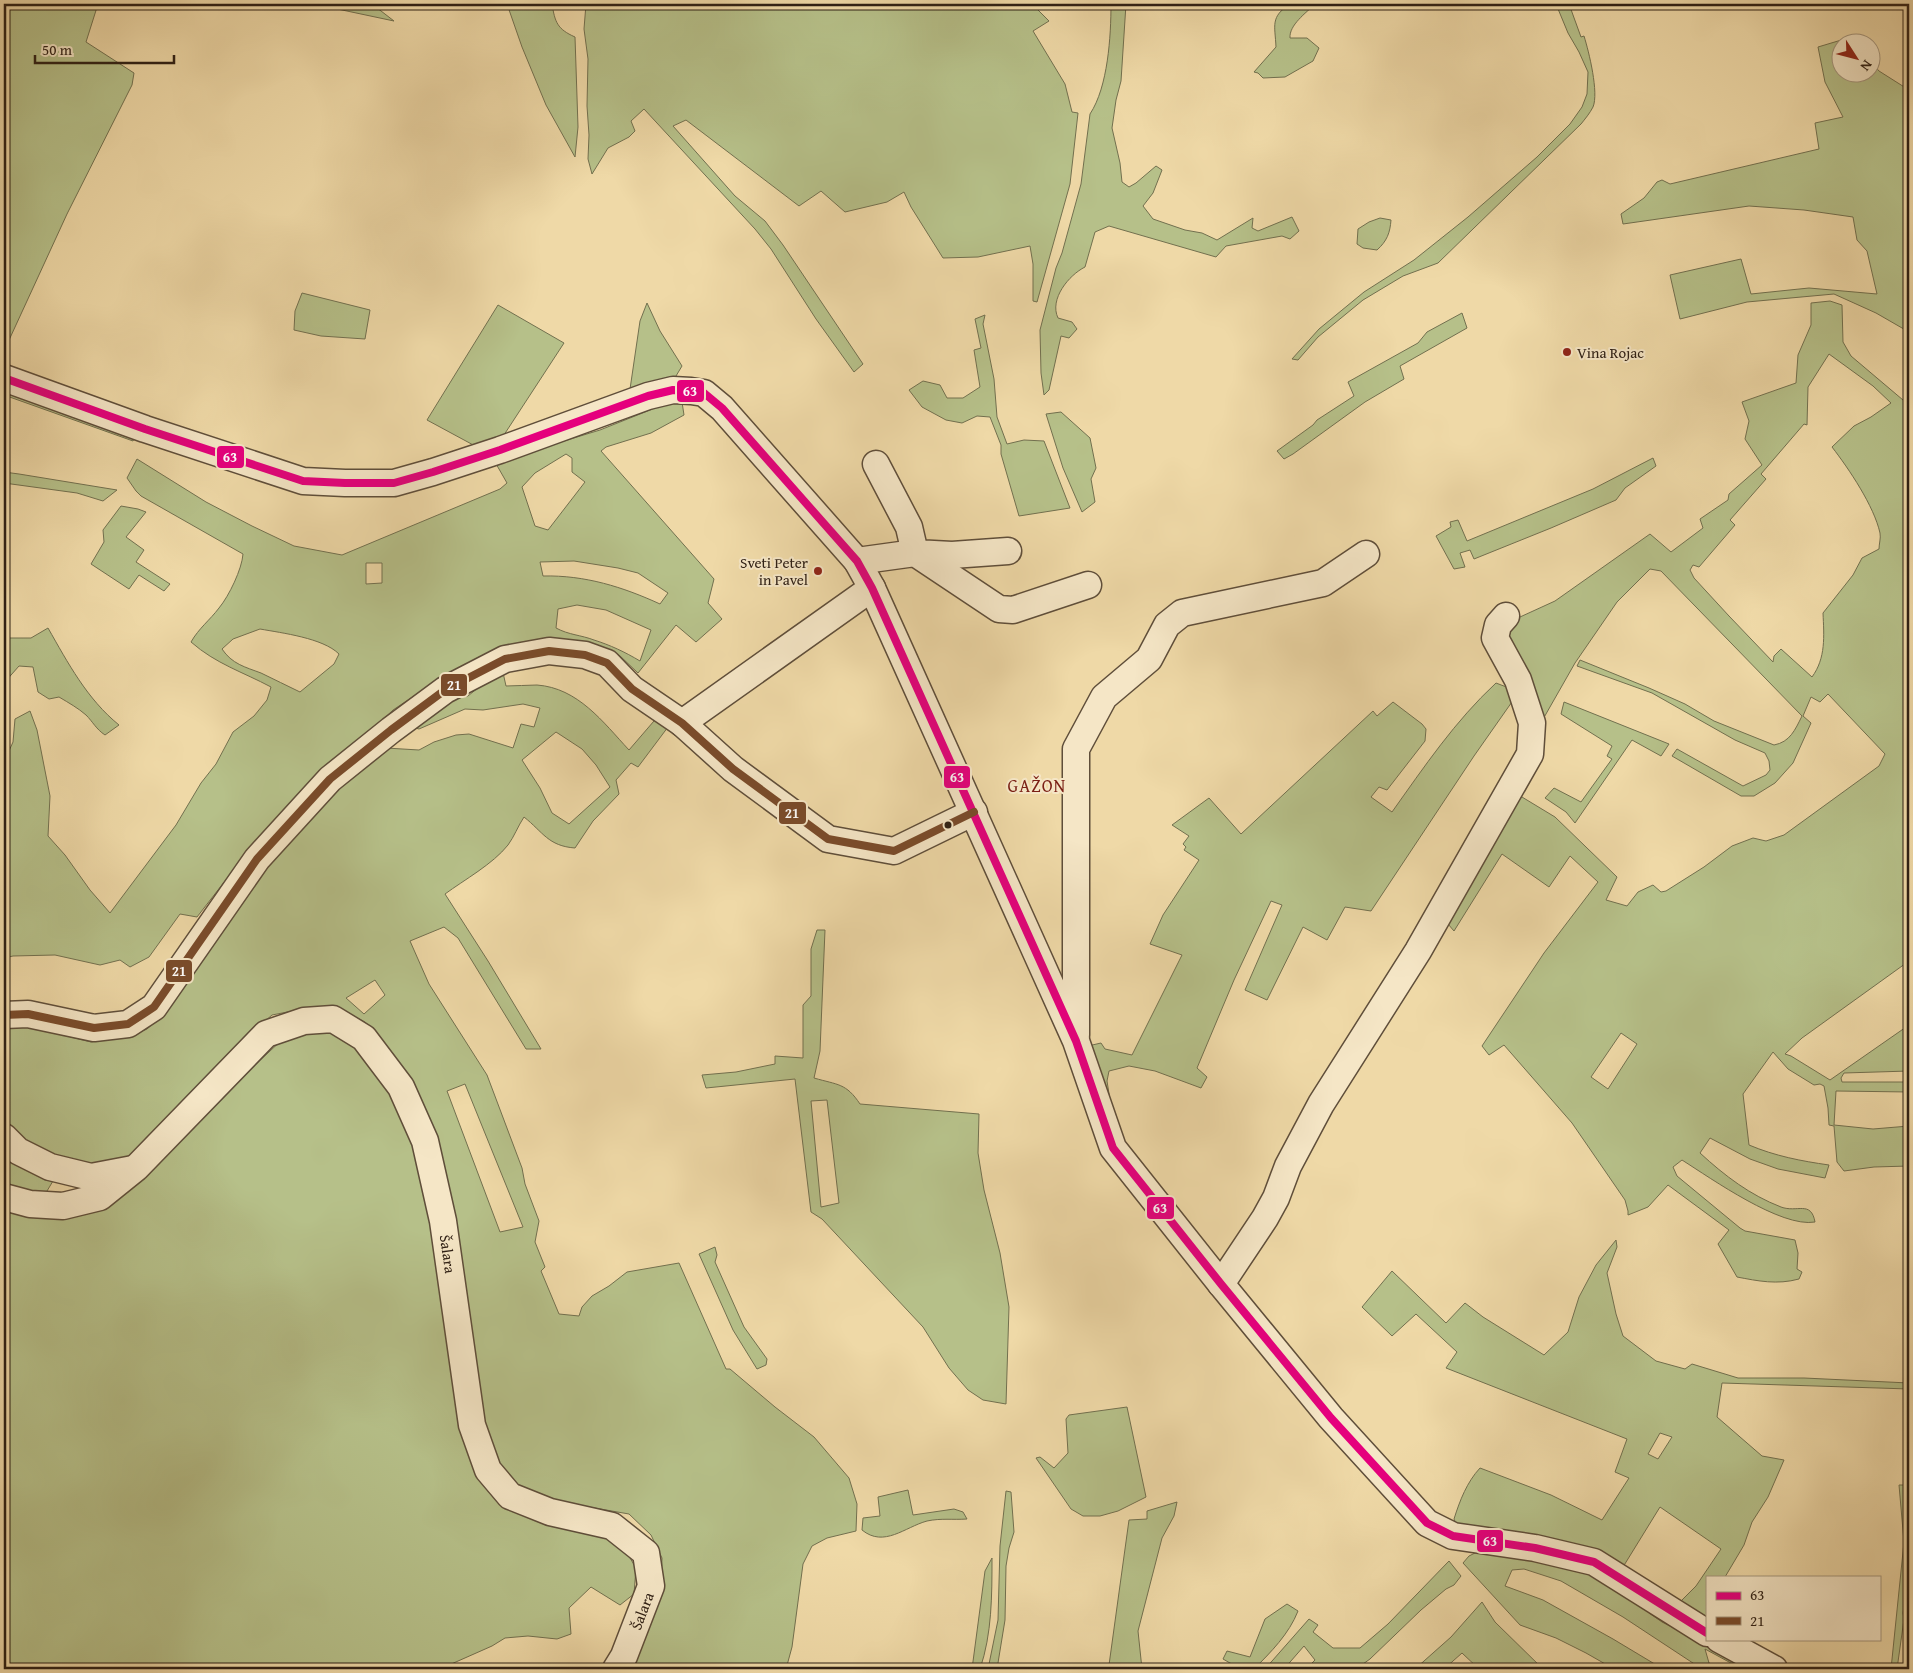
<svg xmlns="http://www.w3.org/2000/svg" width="1913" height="1673" font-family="'Gentium Book Plus',serif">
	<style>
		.green { fill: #b6c089; stroke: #72704f; fill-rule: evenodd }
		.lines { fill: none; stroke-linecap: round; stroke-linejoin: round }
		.minor-casing { stroke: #5f4e3a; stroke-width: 29 }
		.minor { stroke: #f5e6c6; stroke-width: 26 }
		.bus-1-casing { stroke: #f5e6c6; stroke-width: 11 }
		.bus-2-casing { stroke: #f5e6c6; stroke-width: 11 }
		.bus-1 { stroke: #e5007d; stroke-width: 8 }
		.bus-2 { stroke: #7a4b2a; stroke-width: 8 }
		.poi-dot { fill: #8f2418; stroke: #f5e6c6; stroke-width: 2 }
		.bus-dot { fill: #2f2015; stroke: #f5e6c6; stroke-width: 2 }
		.labels { text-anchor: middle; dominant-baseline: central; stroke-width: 4; stroke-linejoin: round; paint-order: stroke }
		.poi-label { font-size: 15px; fill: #2f2015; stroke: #f5e6c6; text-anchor: start }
		.street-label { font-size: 15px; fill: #2f2015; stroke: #f5e6c6 }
		.quarter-label { font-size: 18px; letter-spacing: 1px; fill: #7a1f14; stroke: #f5e6c6 }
		.line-badge { stroke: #f5e6c6; stroke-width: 2 }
		.badge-label { font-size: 14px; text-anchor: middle; font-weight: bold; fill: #fff }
	</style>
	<rect width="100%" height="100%" fill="#efd9a7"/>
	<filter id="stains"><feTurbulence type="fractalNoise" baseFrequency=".004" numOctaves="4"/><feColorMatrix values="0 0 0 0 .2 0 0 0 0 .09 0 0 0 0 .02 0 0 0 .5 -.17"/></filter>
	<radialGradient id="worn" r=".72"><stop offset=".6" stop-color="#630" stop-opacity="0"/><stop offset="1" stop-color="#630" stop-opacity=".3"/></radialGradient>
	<!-- green -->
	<g class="green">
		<polygon points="4,4 98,4 86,42 134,73 132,85 67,214 4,351"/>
		<polygon points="329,4 372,4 394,21 328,7"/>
		<path d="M507 4H552C555 22 557 29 575 37L578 127 575 157 546 105 522 47Z"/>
		<polygon points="586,4 1032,4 1049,21 1033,31 1065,84 1072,112 1078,113 1070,184 1037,302 1033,301 1033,264 1030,246 978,257 943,258 911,207 904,192 887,202 845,212 821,191 799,206 686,120 673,126 735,196 765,221 783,245 863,364 854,372 816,319 771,249 755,229 644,109 631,121 635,131 629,137 608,148 592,174 588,159 589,135 587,106 588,59 584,29"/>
		<path d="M1111 4H1126L1121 81 1116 100 1112 128 1120 163 1122 182 1129 187 1136 183 1156 166 1162 170 1153 193 1143 206 1153 219 1185 230 1202 233 1217 240 1253 218 1252 228 1258 231 1292 217 1299 231 1290 239 1282 236 1226 246 1216 257 1109 226 1095 232 1085 267C1069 275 1049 299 1058 318L1072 322 1077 329 1069 338 1061 336 1049 390 1044 395 1041 373 1040 330 1056 268 1062 253 1081 184 1090 114C1108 87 1111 36 1111 4Z"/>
		<path d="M1290 4H1315C1306 13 1289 25 1290 38H1307L1319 48 1313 61 1285 77 1263 78 1258 73 1254 72 1276 47C1275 25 1270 17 1290 4Z"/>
		<path d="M1556 4H1569L1581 37 1584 36C1589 52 1599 93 1593 107 1590 113 1585 119 1581 124L1438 263 1403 276 1363 300 1318 337 1298 360 1292 359 1319 329 1364 292 1414 260 1468 217 1537 157 1570 124 1582 107 1587 94 1588 72 1579 52 1568 33Z"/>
		<polygon points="1848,38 1852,42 1840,42 1840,72 1870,72 1871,62 1879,71 1909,90 1909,332 1876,313 1834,294 1747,302 1680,319 1670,275 1741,259 1751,294 1809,288 1877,294 1867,251 1857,240 1853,217 1804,210 1749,206 1623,224 1621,214 1644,198 1657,182 1662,180 1670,184 1819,149 1815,123 1843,117 1825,82 1818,47"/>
		<path d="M1380 218 1391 220C1390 233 1387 241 1377 250L1363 248 1357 244 1358 229 1369 222Z"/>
		<polygon points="302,293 370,310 365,339 321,336 294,330 295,311"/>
		<path d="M1830 301 1842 305 1843 342 1851 356 1903 400 1909 396V961L1802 1038 1785 1054 1791 1056 1830 1080 1909 1025V1071L1844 1073 1841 1078 1842 1082H1909V1092L1836 1091 1834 1125 1873 1129 1909 1126V1166L1874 1167 1844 1171 1837 1162 1834 1126 1829 1125 1828 1108 1824 1086 1820 1084 1814 1085 1788 1069 1773 1052 1743 1094 1749 1145C1775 1156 1801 1161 1829 1165L1825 1178 1778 1169 1750 1159 1710 1138 1700 1153C1725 1176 1750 1195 1781 1207 1797 1213 1811 1200 1815 1222 1781 1228 1712 1179 1682 1160L1673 1167 1677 1176 1740 1228 1745 1231 1795 1240 1798 1253 1797 1269 1802 1272 1799 1279C1777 1285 1758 1281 1737 1277L1718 1244 1729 1230 1668 1185 1648 1207 1628 1215V1211L1625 1200 1572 1123 1504 1045 1489 1055 1482 1046 1544 953 1598 882 1570 856 1549 887 1502 854 1454 931 1442 917 1517 794 1555 817 1617 877 1606 900 1627 906 1638 892 1653 885 1661 892 1666 891 1704 867 1732 846 1753 838 1766 841 1784 835 1879 766 1885 754 1828 694 1820 702 1811 697 1803 716 1811 723 1793 763 1775 783 1754 796H1741L1672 756 1677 749 1743 786 1766 775 1770 770 1769 761 1765 753 1735 740 1652 693 1577 666 1580 660 1649 688 1685 704 1714 721 1774 745C1790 742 1795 730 1802 716L1661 571 1650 569 1617 602 1575 663 1538 728 1504 629 1520 617 1555 601 1650 534 1671 552 1703 528 1700 519 1728 500 1729 494 1762 465 1745 439 1749 421 1742 402 1796 383 1798 355 1811 325V303ZM1829 354 1873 386 1891 403 1871 417 1854 426 1832 447C1849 469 1874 506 1880 533 1881 538 1879 544 1879 549L1862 558 1853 575 1823 613C1824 636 1826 658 1812 677L1781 649 1774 656 1773 662 1729 616 1694 578 1690 570 1693 565 1699 567 1735 525 1730 520 1766 479 1761 474 1804 424 1807 425 1808 387ZM1621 1033 1637 1044 1608 1089 1591 1077Z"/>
		<polygon points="647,303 660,331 682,366 673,381 629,396 640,321"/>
		<polygon points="498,305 564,343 500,441 477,447 427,420"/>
		<polygon points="1462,313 1467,328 1400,366 1404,379 1365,402 1293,454 1284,459 1277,451 1313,425 1317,420 1354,396 1348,382 1418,343 1427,332"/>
		<polygon points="985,315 983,324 994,379 997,417 1007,444 1024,440 1044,441 1070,508 1019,516 1001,454 1001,445 990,417 977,416 962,423 946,420 922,407 909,390 923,381 940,385 947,398 963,398 980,387 974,350 981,348 975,319"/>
		<polygon points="4,387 136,434 133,441 4,395"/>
		<path d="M682 402 684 415 651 433 606 447 601 451 714 579 708 603 722 619 696 642 676 625 638 673 619 655 595 646 426 688 393 710 273 825 239 863 197 917 180 914 149 957 130 967 120 960 100 965 55 955 13 956 4 958V762L13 742 15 719 30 711 37 730 50 796 48 836 65 855 90 890 110 913 176 825 201 783 216 764 233 732 254 716 267 700 271 687C243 672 216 664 191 642 199 628 210 620 219 608 229 596 242 569 243 554L141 496 136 491 127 478 137 459 206 502 252 526 294 546 342 555 500 489 507 483 495 462 600 430 660 406ZM566 454 572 458V472L585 482 548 530 535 526 522 487 535 473ZM574 561 618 568 638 573 668 593 660 604C623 587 585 575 543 576L540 562ZM366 563H382V583L366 584ZM577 605 606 610 651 630 640 661C625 652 610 645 594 640 581 635 569 635 556 628L558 609ZM260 629C282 633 323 638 339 654L334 664 300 692C287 686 274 679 261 673 245 667 232 664 222 649L233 639Z"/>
		<polygon points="1061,412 1090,438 1096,468 1091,479 1095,502 1082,512 1063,468 1046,414"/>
		<polygon points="1653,458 1656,466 1625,488 1616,500 1551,528 1474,559 1470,550 1460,553 1465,567 1454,569 1436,536 1451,527 1450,522 1458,520 1467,541 1593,489"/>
		<polygon points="4,472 19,474 117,490 103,501 77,493 4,483"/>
		<polygon points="121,506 138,509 146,512 126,537 144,550 136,562 170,584 164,591 139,575 129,589 91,564 104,542 103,530"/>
		<path d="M48 628C68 663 87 699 119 725L105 735C96 729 93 722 86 715 78 708 69 703 59 697L49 699 38 692 33 667 19 666 4 683V638H31Z"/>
		<path d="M502 668 506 686C516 686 527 685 537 685 578 688 603 722 629 750L660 714 668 727 638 767 631 763 616 780 619 794 593 821 575 848C548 846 543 832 524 817 518 826 514 837 508 845 493 864 464 880 445 894L488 961 541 1049H526L458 938 444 927 410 941 429 984 487 1075 522 1168 525 1184 539 1221 535 1242 545 1267 541 1271 559 1314 579 1316 582 1307 592 1296 609 1286 627 1272 679 1263 726 1369H730L775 1407 814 1437 849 1478 857 1504 856 1531 827 1538 812 1546 803 1564 792 1647 786 1669H629L652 1620 661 1584 662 1558 651 1535 629 1514 566 1503 532 1494 514 1482 499 1467 485 1426 458 1239 377 1036 365 1022 347 1013 333 1009 313 1007 272 1015 229 1053 128 1158 102 1166 45 1157 14 1132 4 1121V1024L23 1025 91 1042 138 1033 147 1029 157 1020 227 911 328 797 386 748 419 750 434 742 456 735 469 734 513 748 521 724 534 727 540 708 523 704 483 710 465 709 419 729 412 727 438 707 459 698 468 696ZM556 732 582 749 596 765 610 787 569 824 552 813 540 788 522 760ZM375 980 385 995 364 1014 346 998ZM465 1084 523 1227 500 1232 447 1091Z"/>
		<path d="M1496 683 1509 688 1514 699 1474 756 1371 911 1345 907 1327 940 1303 927 1267 1000 1245 990 1282 905 1271 901 1234 980 1197 1068 1207 1077 1201 1088 1155 1071 1129 1066 1109 1071 1107 1081 1110 1100H1104L1088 1046 1101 1043 1105 1049 1132 1055 1182 955 1150 944 1163 915 1199 860 1184 850 1186 847 1183 844 1189 836 1172 825 1209 798 1241 834 1373 711 1377 716 1393 702 1422 724 1426 729 1425 741 1387 790 1379 787 1371 797 1392 812C1424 767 1455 721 1496 683Z"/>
		<polygon points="1564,702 1669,744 1661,756 1632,740 1575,823 1566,812 1545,798 1554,788 1581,802 1612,759 1607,756 1612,746 1561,714"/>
		<path d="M817 930H825L820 1051 814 1078C838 1085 846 1083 860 1104L979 1114 978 1153 984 1190 1000 1253 1009 1307 1006 1404 983 1400 968 1390 949 1368 923 1327 822 1219 811 1212 795 1079 706 1088 702 1075 736 1072 775 1064V1056L803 1058V1005L811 996V949ZM827 1100 839 1203 821 1207 811 1101Z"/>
		<polygon points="328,1030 361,1048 412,1127 480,1480 501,1506 602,1534 624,1548 636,1568 634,1594 620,1605 591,1587 569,1608 571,1634 557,1639 528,1636 505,1638 492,1646 440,1669 4,1669 4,1210 63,1218 87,1214 107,1207 177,1144 235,1084 286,1036"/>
		<polygon points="4,1153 12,1160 53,1181 44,1196 20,1190 4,1181"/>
		<path d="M1616 1240 1617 1247 1607 1273 1616 1314 1623 1336 1656 1361 1685 1369 1692 1364 1738 1378H1804L1909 1383V1389L1722 1383 1717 1417 1762 1456 1784 1460 1768 1497 1752 1522 1744 1545 1725 1577H1707V1623L1678 1604 1696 1586 1721 1549 1660 1507 1623 1567 1457 1526 1454 1519C1460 1500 1467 1482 1480 1468L1551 1495 1602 1520 1629 1478 1615 1472 1627 1439 1446 1368 1457 1352 1416 1314 1392 1336 1362 1307 1392 1271 1446 1323 1465 1303 1483 1317 1544 1355 1568 1332 1579 1297 1596 1265ZM1660 1433 1672 1437 1658 1459 1648 1454Z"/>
		<polygon points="715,1247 717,1255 715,1262 744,1327 767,1359 766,1365 757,1369 733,1330 699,1254"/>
		<polygon points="1127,1407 1146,1497 1118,1511 1100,1516 1083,1516 1071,1509 1036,1458 1040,1457 1054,1468 1068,1453 1066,1419 1069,1415"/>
		<polygon points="1909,1409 1909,1472 1904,1471 1906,1422"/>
		<polygon points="1899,1485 1904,1485 1905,1496 1909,1498 1909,1574 1903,1613 1904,1619 1897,1669 1891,1669 1904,1542"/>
		<path d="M908 1490 913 1515 954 1509 963 1512 967 1519C953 1520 941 1518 927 1521 905 1527 884 1548 862 1530L863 1518 880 1516 878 1497Z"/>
		<polygon points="1006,1491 1011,1492 1014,1532 1009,1548 1006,1566 1005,1620 997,1669 988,1669 998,1620 1000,1546"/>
		<polygon points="1177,1502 1174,1516 1162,1538 1138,1631 1142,1669 1087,1669 1109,1665 1129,1520 1147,1519 1147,1511"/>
		<polygon points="1483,1549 1596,1572 1654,1607 1649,1613 1662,1622 1756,1669 1742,1669 1705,1649 1709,1663 1720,1669 1702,1669 1623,1617 1561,1581 1524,1569 1512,1570 1505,1586 1543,1600 1613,1639 1663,1669 1614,1669 1586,1653 1556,1638 1520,1625 1463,1563 1469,1556"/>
		<path d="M992 1558C992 1595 992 1634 980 1669H972L985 1571Z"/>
		<polygon points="1449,1561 1461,1576 1454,1585 1446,1589 1421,1610 1370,1659 1356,1669 1306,1669 1315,1660 1304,1646 1284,1669 1265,1669 1309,1619 1318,1625 1313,1632 1333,1648 1360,1648 1388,1624"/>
		<polygon points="1482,1602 1495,1622 1543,1669 1479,1669 1462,1653 1444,1669 1415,1669 1451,1637"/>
		<path d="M1287 1604 1298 1611C1289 1634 1271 1652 1254 1669H1236L1237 1667 1223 1659 1227 1651 1250 1657 1265 1619Z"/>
	</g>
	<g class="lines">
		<defs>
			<g id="minor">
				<polyline points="4,378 145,429 303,481 345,483 394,483 433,472 500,450 648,396 673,390 691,391 704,393 722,408 857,561 872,588 1076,1041 1113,1148 1221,1284 1331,1418 1427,1523 1453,1536 1535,1548 1594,1562 1707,1633"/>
				<polyline points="876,464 909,527 915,553 952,555 1008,551"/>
				<polyline points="857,561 915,553 999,609 1013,610 1088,585"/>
				<polyline points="682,723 872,588"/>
				<polyline points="4,1015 28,1014 94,1028 128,1024 154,1007 257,859 330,779 391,730 445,690 505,659 549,651 585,655 607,663 632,689 682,723 733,769 828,839 894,851 974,812"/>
				<polyline points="1076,1035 1076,749 1104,697 1149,659 1167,625 1182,613 1323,583 1366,554"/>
				<polyline points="4,1137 18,1151 50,1167 91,1177 133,1169"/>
				<polyline points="4,1197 30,1204 63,1206 100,1197 136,1168 266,1034 304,1021 333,1019 364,1038 401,1087 425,1141 443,1221 472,1425 488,1470 510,1496 550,1512 612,1526 646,1553 651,1586 624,1656 616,1669"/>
				<polyline points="1221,1284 1265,1218 1276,1198 1288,1166 1321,1104 1418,951 1530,754 1532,723 1518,680 1495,638 1498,625 1506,616"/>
				<polyline points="1719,1639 1774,1669"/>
			</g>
		</defs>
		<!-- minor casing -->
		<use href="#minor" class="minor-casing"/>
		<!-- minor -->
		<use href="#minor" class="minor"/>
		<defs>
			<polyline id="bus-1" points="4,378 145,429 303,481 345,483 394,483 433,472 500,450 648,396 673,390 691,391 704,393 722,408 857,561 872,588 1076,1041 1113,1148 1221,1284 1331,1418 1427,1523 1453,1536 1535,1548 1594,1562 1707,1633"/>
			<polyline id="bus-2" points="4,1015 28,1014 94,1028 128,1024 154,1007 257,859 330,779 391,730 445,690 505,659 549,651 585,655 607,663 632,689 682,723 733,769 828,839 894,851 974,812"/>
		</defs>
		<!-- bus-1 casing -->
		<use href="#bus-1" class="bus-1-casing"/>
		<!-- bus-2 casing -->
		<use href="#bus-2" class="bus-2-casing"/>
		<!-- bus-1 -->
		<use href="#bus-1" class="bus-1"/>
		<!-- bus-2 -->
		<use href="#bus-2" class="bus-2"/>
	</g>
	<!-- markers -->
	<g class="poi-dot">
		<circle cx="1567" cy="352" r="5"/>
		<circle cx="818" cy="571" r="5"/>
	</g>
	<circle class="bus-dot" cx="948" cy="825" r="4.5"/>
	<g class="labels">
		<!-- poi labels -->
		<g class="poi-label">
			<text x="1577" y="352">Vina Rojac</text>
			<text x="808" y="562" text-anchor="end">Sveti Peter<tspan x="808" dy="17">in Pavel</tspan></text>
		</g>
		<!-- street labels -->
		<g class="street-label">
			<text transform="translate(448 1254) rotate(82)">Šalara</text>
			<text transform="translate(642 1611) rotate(-69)">Šalara</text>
		</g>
		<!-- quarter labels -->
		<g class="quarter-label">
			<text x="1037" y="785">GAŽON</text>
		</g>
	</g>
	<g class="line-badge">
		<rect x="676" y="379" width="29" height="24" rx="5" fill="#e5007d"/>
		<rect x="216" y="445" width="29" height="24" rx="5" fill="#e5007d"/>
		<rect x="440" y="673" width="28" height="24" rx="5" fill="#7a4b2a"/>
		<rect x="943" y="765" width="28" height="24" rx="5" fill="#e5007d"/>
		<rect x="778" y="801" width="29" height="24" rx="5" fill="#7a4b2a"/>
		<rect x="165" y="959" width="28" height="24" rx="5" fill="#7a4b2a"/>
		<rect x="1146" y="1196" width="29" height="24" rx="5" fill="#e5007d"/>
		<rect x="1476" y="1529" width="28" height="24" rx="5" fill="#e5007d"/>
	</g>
	<g class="badge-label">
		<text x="690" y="396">63</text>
		<text x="230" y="462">63</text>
		<text x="454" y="690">21</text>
		<text x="957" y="782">63</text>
		<text x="792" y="818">21</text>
		<text x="179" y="976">21</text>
		<text x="1160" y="1213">63</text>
		<text x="1490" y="1546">63</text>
	</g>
	<!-- margin -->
	<rect width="1913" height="1673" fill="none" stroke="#efd9a7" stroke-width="20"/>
	<rect x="5" y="5" width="1903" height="1663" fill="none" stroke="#2f2015" stroke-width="2.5"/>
	<rect x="10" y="10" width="1893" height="1653" fill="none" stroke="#2f2015"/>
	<!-- legend -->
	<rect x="1706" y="1576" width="175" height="65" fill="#f5e6c6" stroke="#a6977f"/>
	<rect x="1716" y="1592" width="25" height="8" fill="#e5007d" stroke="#a6977f"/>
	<text x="1750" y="1600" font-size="15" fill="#2f2015">63</text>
	<rect x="1716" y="1617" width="25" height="8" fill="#7a4b2a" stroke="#a6977f"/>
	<text x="1750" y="1626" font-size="15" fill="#2f2015">21</text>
	<!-- north arrow -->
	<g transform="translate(1856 58) rotate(126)"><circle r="24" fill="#f5e6c6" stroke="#a6977f"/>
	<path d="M0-4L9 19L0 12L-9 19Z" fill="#8f2418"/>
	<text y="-8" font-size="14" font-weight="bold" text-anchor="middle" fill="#2f2015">N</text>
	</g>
	<!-- scale -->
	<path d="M35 55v8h139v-8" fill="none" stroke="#2f2015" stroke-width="2.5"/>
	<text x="42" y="55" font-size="15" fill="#2f2015" stroke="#f5e6c6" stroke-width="4" paint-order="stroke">50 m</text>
	<rect width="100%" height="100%" filter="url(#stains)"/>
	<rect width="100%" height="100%" fill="url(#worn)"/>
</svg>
